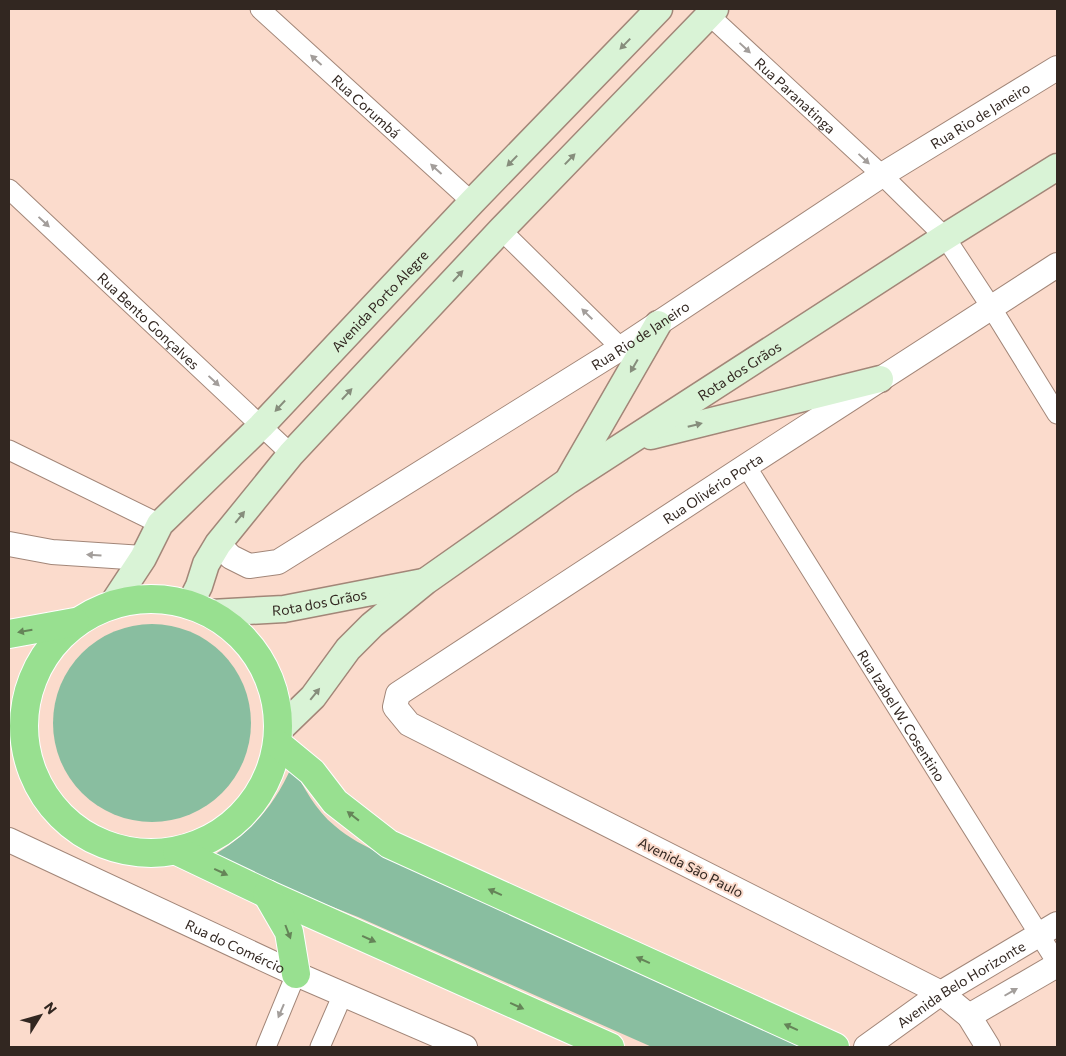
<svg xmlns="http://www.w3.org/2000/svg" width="1066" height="1056" font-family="Commissioner,sans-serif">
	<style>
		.green { fill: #89bea0 }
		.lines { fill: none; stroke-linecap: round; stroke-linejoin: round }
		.minor-casing { stroke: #a28678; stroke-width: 21 }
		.tertiary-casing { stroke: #a28678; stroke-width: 26 }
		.secondary-casing { stroke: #a28678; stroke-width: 29 }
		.trunk-casing { stroke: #fff; stroke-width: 30 }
		.minor { stroke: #fff; stroke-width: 19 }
		.tertiary { stroke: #fff; stroke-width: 24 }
		.secondary { stroke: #d9f3d6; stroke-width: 26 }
		.trunk { stroke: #98e090; stroke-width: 28 }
		.oneway { fill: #868d7c }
		.oneway2 { fill: #a39e9b }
		.oneway3 { fill: #658458 }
		.labels { text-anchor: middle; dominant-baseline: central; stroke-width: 4; stroke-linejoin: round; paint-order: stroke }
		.street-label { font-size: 14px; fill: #322721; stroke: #fbdbcc }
	</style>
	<rect width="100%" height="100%" fill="#fbdbcc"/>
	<!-- green -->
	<g class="green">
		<circle cx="152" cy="723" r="99"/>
		<path d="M292 766C304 787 315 810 335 826 348 838 366 846 382 855L806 1047H652L358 917 209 858C250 834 273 808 292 766Z"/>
	</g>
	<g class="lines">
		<defs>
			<g id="minor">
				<path id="s1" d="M260 9 472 202"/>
				<path id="s2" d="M709 15 882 175 945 237 991 307 1057 414"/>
				<path id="s3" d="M9 189 291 454"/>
				<polyline points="501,230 621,348"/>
				<polyline points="9,450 160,524"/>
				<path id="s4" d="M746 466 1057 963"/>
				<polyline points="266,1047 296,974"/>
				<polyline points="320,1047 343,994"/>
			</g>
			<g id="tertiary">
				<polyline points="9,544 52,552 143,558"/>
				<path id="s5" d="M218 544 231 557 249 566 278 562 621 348 882 175 1057 68"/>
				<path id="s6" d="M9 840 296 974 465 1047"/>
				<polyline points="969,1016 1057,965"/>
				<path id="s7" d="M866 1047 941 993 1057 924"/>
				<path id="s8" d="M988 1047 969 1016 941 993 409 724 395 707 398 694 746 466 1057 265"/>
			</g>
			<g id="secondary">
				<polyline points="651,436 880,379"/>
				<polyline points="570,477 658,324"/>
				<path id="s9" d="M114 602 143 558 160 524 261 426 472 202 659 9"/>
				<polyline points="190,604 199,586 206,564 218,544 291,454 501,230 715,9"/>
				<path id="s10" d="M211 613 284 609 423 582"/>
				<path id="s11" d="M281 728 313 697 348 649 372 625 426 581 568 481 945 237 1057 167"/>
			</g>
			<g id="trunk">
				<circle cx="151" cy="726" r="127"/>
				<polyline points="9,634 75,622"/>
				<polyline points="278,744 312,772 335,802 389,844 835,1047"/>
				<polyline points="177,851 267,894 610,1047"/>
				<polyline points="267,894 289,932 296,974"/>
			</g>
		</defs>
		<!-- minor casing -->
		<use href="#minor" class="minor-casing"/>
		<!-- tertiary casing -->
		<use href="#tertiary" class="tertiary-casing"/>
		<!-- secondary casing -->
		<use href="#secondary" class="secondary-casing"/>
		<!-- trunk casing -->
		<use href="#trunk" class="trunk-casing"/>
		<!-- minor -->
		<use href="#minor" class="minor"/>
		<!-- tertiary -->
		<use href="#tertiary" class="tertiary"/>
		<!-- secondary -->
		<use href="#secondary" class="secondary"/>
		<!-- trunk -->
		<use href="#trunk" class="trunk"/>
	</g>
	<!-- one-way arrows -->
	<defs><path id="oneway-solid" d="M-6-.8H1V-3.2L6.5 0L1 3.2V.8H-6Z" transform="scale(1.25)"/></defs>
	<g class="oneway">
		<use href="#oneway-solid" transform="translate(625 44) rotate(134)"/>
		<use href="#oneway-solid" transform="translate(570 159) rotate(-46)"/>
		<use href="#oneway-solid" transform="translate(512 161) rotate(134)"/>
		<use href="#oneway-solid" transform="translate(458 276) rotate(-47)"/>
		<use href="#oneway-solid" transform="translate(634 366) rotate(120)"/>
		<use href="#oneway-solid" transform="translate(347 394) rotate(-47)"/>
		<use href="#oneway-solid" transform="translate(280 406) rotate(133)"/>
		<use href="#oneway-solid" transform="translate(695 425) rotate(-14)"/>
		<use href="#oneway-solid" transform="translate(240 517) rotate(-51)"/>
		<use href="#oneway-solid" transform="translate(315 694) rotate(-51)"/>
	</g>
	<g class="oneway2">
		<use href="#oneway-solid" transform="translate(745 48) rotate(43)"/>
		<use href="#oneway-solid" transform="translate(316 60) rotate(-138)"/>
		<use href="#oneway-solid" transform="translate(864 159) rotate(43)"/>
		<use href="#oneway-solid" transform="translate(436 169) rotate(-138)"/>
		<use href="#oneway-solid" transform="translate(44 222) rotate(43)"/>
		<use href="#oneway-solid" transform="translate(587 314) rotate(-136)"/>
		<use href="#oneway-solid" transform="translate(214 381) rotate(43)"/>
		<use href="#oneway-solid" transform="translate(94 555) rotate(-176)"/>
		<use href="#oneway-solid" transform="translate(1011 992) rotate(-30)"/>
		<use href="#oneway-solid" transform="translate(281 1011) rotate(113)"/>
	</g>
	<g class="oneway3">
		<use href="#oneway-solid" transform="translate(25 631) rotate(170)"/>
		<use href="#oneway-solid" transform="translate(353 816) rotate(-142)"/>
		<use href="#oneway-solid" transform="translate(221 872) rotate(25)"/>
		<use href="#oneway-solid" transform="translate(495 892) rotate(-156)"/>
		<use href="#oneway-solid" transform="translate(288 932) rotate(69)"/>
		<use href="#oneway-solid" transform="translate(369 939) rotate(24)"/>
		<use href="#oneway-solid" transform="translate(643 960) rotate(-156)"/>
		<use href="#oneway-solid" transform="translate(517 1006) rotate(24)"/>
		<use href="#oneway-solid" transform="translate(791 1027) rotate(-156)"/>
	</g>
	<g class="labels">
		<!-- street labels -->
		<g class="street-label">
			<text stroke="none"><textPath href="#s2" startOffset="118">Rua Paranatinga</textPath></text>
			<text stroke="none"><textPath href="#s1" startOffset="144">Rua Corumbá</textPath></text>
			<text stroke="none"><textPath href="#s5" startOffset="900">Rua Rio de Janeiro</textPath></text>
			<text stroke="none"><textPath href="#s9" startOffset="404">Avenida Porto Alegre</textPath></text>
			<text stroke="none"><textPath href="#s3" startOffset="192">Rua Bento Gonçalves</textPath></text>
			<text stroke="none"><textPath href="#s5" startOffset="495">Rua Rio de Janeiro</textPath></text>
			<text stroke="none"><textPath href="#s11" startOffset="585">Rota dos Grãos</textPath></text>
			<text stroke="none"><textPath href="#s8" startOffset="1080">Rua Olivério Porta</textPath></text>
			<text stroke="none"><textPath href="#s10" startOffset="109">Rota dos Grãos</textPath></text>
			<text stroke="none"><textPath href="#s4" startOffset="294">Rua Izabel W. Cosentino</textPath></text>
			<text transform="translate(691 867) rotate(27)">Avenida São Paulo</text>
			<text stroke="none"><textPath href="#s6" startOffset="250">Rua do Comércio</textPath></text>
			<text stroke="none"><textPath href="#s7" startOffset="114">Avenida Belo Horizonte</textPath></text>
		</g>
	</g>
	<!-- border -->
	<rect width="1066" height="1056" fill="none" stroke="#322721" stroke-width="20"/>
	<!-- north arrow -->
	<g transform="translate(40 1016) rotate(53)" stroke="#fbdbcc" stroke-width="4" paint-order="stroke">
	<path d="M0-4L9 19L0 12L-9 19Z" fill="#322721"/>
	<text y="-8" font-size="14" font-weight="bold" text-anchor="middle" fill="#322721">N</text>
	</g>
</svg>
